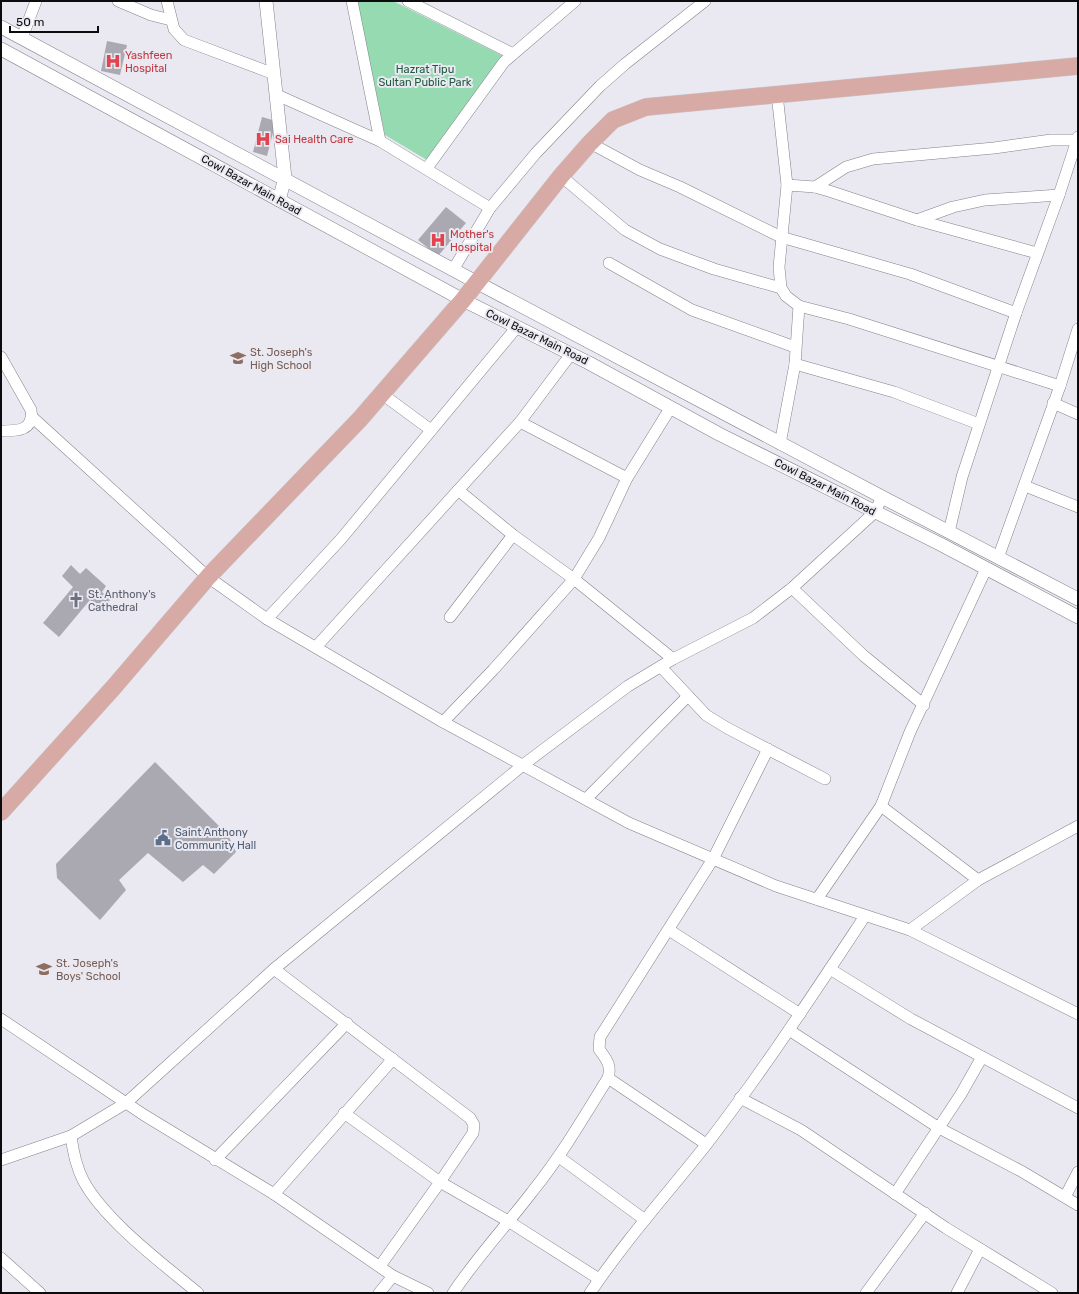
<svg xmlns="http://www.w3.org/2000/svg" width="1079" height="1294" font-family="Rubik,sans-serif">
	<style>
		.green { fill: #95dab1 }
		.building { fill: #aaa9b1 }
		.lines { fill: none; stroke-linecap: round; stroke-linejoin: round }
		.minor-casing { stroke: #83828a; stroke-width: 12 }
		.tertiary-casing { stroke: #83828a; stroke-width: 14 }
		.primary-casing { stroke: #cacaca; stroke-width: 18 }
		.minor { stroke: #fff; stroke-width: 11 }
		.tertiary { stroke: #fff; stroke-width: 13 }
		.primary { stroke: #d7aaa6; stroke-width: 17 }
		.labels { text-anchor: middle; dominant-baseline: central; stroke-width: 4; stroke-linejoin: round; paint-order: stroke }
		.health-label { font-size: 11px; fill: #be3a42; stroke: #eae8f1; text-anchor: start }
		.park-label { font-size: 11px; fill: #1d5b3c; stroke: #eae8f1 }
		.street-label { font-size: 11px; fill: #0c0c0f; stroke: #eae8f1 }
		.education-label { font-size: 11px; fill: #785e54; stroke: #eae8f1; text-anchor: start }
		.worship-label { font-size: 11px; fill: #5b616d; stroke: #eae8f1; text-anchor: start }
		.service-label { font-size: 11px; fill: #4e5e75; stroke: #eae8f1; text-anchor: start }
	</style>
	<rect width="100%" height="100%" fill="#eae8f1"/>
	<!-- green -->
	<polygon class="green" points="357,1 393,1 503,56 427,160 385,135"/>
	<!-- building -->
	<g class="building">
		<polygon points="107,41 127,45 120,75 101,71"/>
		<polygon points="262,117 276,121 267,156 253,152"/>
		<polygon points="446,207 466,223 438,256 418,240"/>
		<polygon points="71,565 80,574 86,568 106,586 102,592 110,600 101,610 90,600 59,637 43,623 73,587 62,576"/>
		<polygon points="155,762 228,835 236,852 214,874 203,865 183,882 148,853 119,880 126,890 100,920 57,878 56,864"/>
	</g>
	<g class="lines">
		<defs>
			<g id="minor">
				<polyline points="118,1 151,15 171,20"/>
				<polyline points="167,1 174,29 184,40 274,74"/>
				<polyline points="352,1 380,141"/>
				<polyline points="408,1 513,54"/>
				<polyline points="22,38 36,1"/>
				<polyline points="777,94 787,185 779,267 781,288 786,296 799,306 849,319 1060,386"/>
				<polyline points="277,95 380,141 490,208"/>
				<polyline points="590,143 640,170 680,187 781,237 910,274 1016,313"/>
				<polyline points="427,168 504,62 575,1"/>
				<polyline points="561,176 625,230 660,249 714,269 781,288"/>
				<polyline points="787,185 815,187 829,191 917,220 1037,253"/>
				<polyline points="815,187 846,167 873,159 994,148 1051,140 1077,140"/>
				<polyline points="917,220 953,207 985,200 1059,195"/>
				<polyline points="609,263 692,310 795,347"/>
				<polyline points="453,270 490,208 536,153 600,86 625,64 705,1"/>
				<path d="M1 357 31 410C34 431 17 431 1 431"/>
				<polyline points="795,364 894,392 979,424"/>
				<polyline points="382,394 431,430"/>
				<polyline points="1053,403 1078,414"/>
				<polyline points="32,417 208,577 267,619 443,722 629,823 776,886 910,930 1078,1014"/>
				<polyline points="520,422 627,478"/>
				<polyline points="780,444 795,364 799,306"/>
				<polyline points="1025,486 1078,507"/>
				<polyline points="458,490 513,535 574,579 673,659"/>
				<polyline points="949,532 962,477 1016,313 1059,195 1078,137"/>
				<polyline points="998,558 1060,386 1078,329"/>
				<polyline points="792,588 864,656 924,705"/>
				<polyline points="450,617 513,535"/>
				<polyline points="267,619 341,539 517,327"/>
				<polyline points="316,647 520,422 571,354"/>
				<polyline points="661,667 706,715 727,728 825,779"/>
				<polyline points="443,722 493,670 574,579 599,538 627,478 671,407"/>
				<polyline points="586,799 688,696"/>
				<polyline points="881,806 978,880"/>
				<polyline points="817,899 881,806 910,732 986,569"/>
				<polyline points="669,930 800,1014"/>
				<polyline points="910,930 978,880 1078,826"/>
				<polyline points="274,969 470,1118 474,1125 473,1133 440,1182 508,1221 599,1279"/>
				<polyline points="830,969 911,1019 1078,1108"/>
				<polyline points="1,1019 144,1115 274,1194 393,1276 428,1293"/>
				<polyline points="789,1030 939,1128 1021,1171 1078,1205"/>
				<polyline points="608,1078 706,1144"/>
				<polyline points="740,1098 801,1130 946,1228 1052,1293"/>
				<polyline points="344,1113 440,1182 380,1266"/>
				<path d="M71 1136C73 1152 76 1166 83 1180 104 1220 163 1264 198 1293"/>
				<polyline points="559,1157 645,1220"/>
				<polyline points="1,1160 71,1136 126,1103 274,969 523,765 628,686 673,659 753,618 792,588 875,512 882,497"/>
				<polyline points="215,1160 347,1023"/>
				<polyline points="274,1194 393,1059"/>
				<polyline points="895,1194 961,1094 982,1057"/>
				<polyline points="1065,1197 1078,1172"/>
				<polyline points="1,1258 40,1293"/>
				<polyline points="379,1293 393,1276"/>
				<path d="M453 1293C477 1257 506 1226 532 1192 561 1156 584 1117 608 1078 612 1065 606 1059 599 1049L600 1037 713 859 768 749"/>
				<path d="M590 1293C625 1241 667 1194 706 1145 763 1071 814 993 865 916"/>
				<polyline points="866,1293 925,1213"/>
				<polyline points="957,1293 980,1249"/>
			</g>
			<g id="tertiary">
				<polyline points="266,1 285,178 279,200"/>
				<polyline points="1,27 476,282 882,497 1078,599"/>
				<polyline points="1,49 463,300 589,363 719,434 940,544 1078,617"/>
			</g>
			<polyline id="primary" points="1,812 113,688 208,577 360,419 463,300 561,176 590,143 613,120 646,107 1078,66"/>
		</defs>
		<!-- minor casing -->
		<use href="#minor" class="minor-casing"/>
		<!-- tertiary casing -->
		<use href="#tertiary" class="tertiary-casing"/>
		<!-- primary casing -->
		<use href="#primary" class="primary-casing"/>
		<!-- minor -->
		<use href="#minor" class="minor"/>
		<!-- tertiary -->
		<use href="#tertiary" class="tertiary"/>
		<!-- primary -->
		<use href="#primary" class="primary"/>
	</g>
	<!-- icons -->
	<defs>
		<symbol id="hospital-bare" viewBox="-9 -9 18 18"><path d="M-5-5h3v3.5h4V-5h3V5h-3V1.5h-4V5h-3Z" fill="#e0444e" stroke="#eae8f1" stroke-width="2.5" paint-order="stroke"/></symbol>
		<symbol id="school-bare" viewBox="-9 -9 18 18"><path d="M0-5L7-2L0 1L-7-2ZM-4 1L0 2.5L4 1V4Q0 6-4 4Z" fill="#8d6e63" stroke="#eae8f1" stroke-width="2.5" paint-order="stroke"/></symbol>
		<symbol id="church-bare" viewBox="-9 -9 18 18"><path d="M-1.2-6h2.4v3.5h3.3v2.4h-3.3V6h-2.4V-.1h-3.3v-2.4h3.3Z" fill="#6b7280" stroke="#eae8f1" stroke-width="2.5" paint-order="stroke"/></symbol>
		<symbol id="civic-bare" viewBox="-9 -9 18 18"><path d="M-.6-6.5H3V-4.5H.6V-3L4-1V1h2V6H-6V1h2V-1L-.6-3ZM-1.2 2.5V6h2.4V2.5Z" fill="#5c6f8a" stroke="#eae8f1" stroke-width="2.5" paint-order="stroke"/></symbol>
	</defs>
	<g fill-rule="evenodd">
		<use href="#hospital-bare" x="102" y="50" width="22" height="22"/>
		<use href="#hospital-bare" x="252" y="128" width="22" height="22"/>
		<use href="#hospital-bare" x="427" y="229" width="22" height="22"/>
		<use href="#school-bare" x="227" y="347" width="22" height="22"/>
		<use href="#church-bare" x="65" y="589" width="22" height="22"/>
		<use href="#civic-bare" x="152" y="827" width="22" height="22"/>
		<use href="#school-bare" x="33" y="958" width="22" height="22"/>
	</g>
	<g class="labels">
		<!-- health labels -->
		<g class="health-label">
			<text x="125" y="55">Yashfeen<tspan x="125" dy="13">Hospital</tspan></text>
			<text x="275" y="139">Sai Health Care</text>
			<text x="450" y="234">Mother's<tspan x="450" dy="13">Hospital</tspan></text>
		</g>
		<!-- park labels -->
		<g class="park-label">
			<text x="425" y="69">Hazrat Tipu<tspan x="425" dy="13">Sultan Public Park</tspan></text>
		</g>
		<!-- street labels -->
		<g class="street-label">
			<text transform="translate(251 185) rotate(29)">Cowl Bazar Main Road</text>
			<text transform="translate(537 337) rotate(26)">Cowl Bazar Main Road</text>
			<text transform="translate(825 487) rotate(27)">Cowl Bazar Main Road</text>
		</g>
		<!-- education labels -->
		<g class="education-label">
			<text x="250" y="352">St. Joseph's<tspan x="250" dy="13">High School</tspan></text>
			<text x="56" y="963">St. Joseph's<tspan x="56" dy="13">Boys' School</tspan></text>
		</g>
		<!-- worship labels -->
		<g class="worship-label">
			<text x="88" y="594">St. Anthony's<tspan x="88" dy="13">Cathedral</tspan></text>
		</g>
		<!-- service labels -->
		<g class="service-label">
			<text x="175" y="832">Saint Anthony<tspan x="175" dy="13">Community Hall</tspan></text>
		</g>
	</g>
	<!-- border -->
	<rect width="1079" height="1294" fill="none" stroke="#0c0c0f" stroke-width="4"/>
	<!-- scale -->
	<path d="M10 26v6h88v-6" fill="none" stroke="#0c0c0f" stroke-width="2"/>
	<text x="16" y="26" font-size="12" fill="#0c0c0f" stroke="#eae8f1" stroke-width="3" paint-order="stroke">50 m</text>
</svg>
